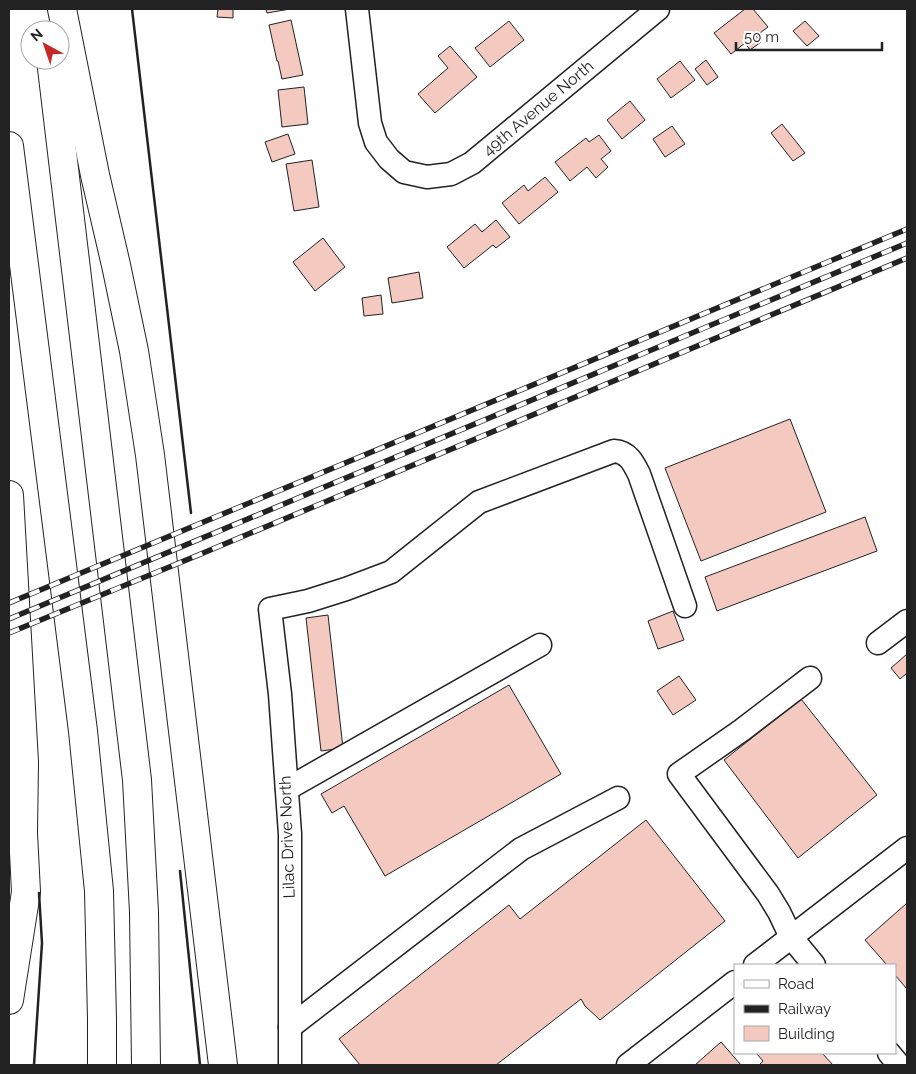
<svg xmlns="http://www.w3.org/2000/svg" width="916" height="1074" font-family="Raleway,sans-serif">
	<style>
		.building { fill: #f3c9c0; stroke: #222 }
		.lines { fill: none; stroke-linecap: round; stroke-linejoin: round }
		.minor-casing { stroke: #222; stroke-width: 25 }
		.highway-casing { stroke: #222; stroke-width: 30 }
		.minor { stroke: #fff; stroke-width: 22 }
		.highway { stroke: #fff; stroke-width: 28 }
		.rail-casing { stroke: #222; stroke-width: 5.5 }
		.rail { stroke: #fff; stroke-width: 4; stroke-dasharray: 11; stroke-linecap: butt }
		.wall { stroke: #222; stroke-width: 2.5 }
		.labels { text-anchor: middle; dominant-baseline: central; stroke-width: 4; stroke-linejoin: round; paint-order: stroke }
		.street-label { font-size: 16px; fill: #222; stroke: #fff }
	</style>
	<rect width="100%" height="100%" fill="#fff"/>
	<!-- building -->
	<g class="building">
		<polygon points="218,9 233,9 233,18 217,17"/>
		<polygon points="266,9 290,9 267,13"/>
		<polygon points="745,9 753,9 768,27 756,36 761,42 750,50 745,43 731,54 714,33"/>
		<polygon points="291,20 303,75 282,79 278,61 277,61 269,25"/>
		<polygon points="509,21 524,40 490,67 475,48"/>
		<polygon points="805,21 819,36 807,46 793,31"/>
		<polygon points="450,46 477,77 435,113 418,94 448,68 438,56"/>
		<polygon points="706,60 718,77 707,85 695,69"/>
		<polygon points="680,61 695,80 671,98 657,79"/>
		<polygon points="304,87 308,124 282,127 278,90"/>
		<polygon points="630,101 645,120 622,139 607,120"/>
		<polygon points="782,124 805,153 793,161 771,133"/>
		<polygon points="672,126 685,144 665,157 653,139"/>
		<polygon points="288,134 295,154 272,162 265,142"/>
		<polygon points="599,135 611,151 601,159 608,167 596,178 587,167 570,181 555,162 586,138 589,142"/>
		<polygon points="312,160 319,207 294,211 286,164"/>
		<polygon points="545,177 558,192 519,224 502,203 524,185 528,191"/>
		<polygon points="496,220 510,237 496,248 493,245 464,268 447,247 475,224 482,232"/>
		<polygon points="323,238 345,267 315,291 293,262"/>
		<polygon points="419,272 423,298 392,303 388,278"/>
		<polygon points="381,295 383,314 364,316 362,298"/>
		<polygon points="790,419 826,512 701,561 665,468"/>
		<polygon points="865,517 877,551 717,611 705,577"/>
		<polygon points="673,611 684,640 658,649 648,621"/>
		<polygon points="328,615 343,748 321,751 306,618"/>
		<polygon points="907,654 907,673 900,679 891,668"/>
		<polygon points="679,676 696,700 673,715 657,691"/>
		<polygon points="509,685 561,774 385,876 344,806 332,813 321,794"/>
		<polygon points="801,699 877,795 798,858 724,760"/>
		<polygon points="646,820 725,921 600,1020 585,1006 581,999 496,1065 360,1065 339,1039 509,905 520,919"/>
		<polygon points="907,903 907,989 895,975 895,965 887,965 865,940"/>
		<polygon points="721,1042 741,1065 695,1065"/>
		<polygon points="756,1053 822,1053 833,1065 759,1065 763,1061"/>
	</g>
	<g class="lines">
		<defs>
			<g id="minor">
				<polyline points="357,9 370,123 376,142 389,159 404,172 427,177 451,174 472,163 658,9"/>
				<polyline points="878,643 907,621"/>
				<polyline points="810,678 742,730 679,774 768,894 779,912 791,937 814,965"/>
				<polyline points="287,789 540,645"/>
				<polyline points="755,965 907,848"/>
				<polyline points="290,1027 521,849 618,798"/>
				<polyline points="889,1053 899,1065"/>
				<path d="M290 1065V834L280 694 270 609 308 601 346 589 391 572 479 502 614 451C628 452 633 462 639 474L685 606"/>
				<polyline points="628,1065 735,982"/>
			</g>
			<g id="highway">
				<polyline points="62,9 95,175 116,265 134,351 150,455 223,1065"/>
				<polyline points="51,60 137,780 144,912 146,1065"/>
				<polyline points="9,146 83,731 99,891 102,1019 102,1065"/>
				<polyline points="9,495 24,762 23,833 26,892 9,1000"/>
			</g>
		</defs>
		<!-- minor casing -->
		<use href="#minor" class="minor-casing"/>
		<!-- highway casing -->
		<use href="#highway" class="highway-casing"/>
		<!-- minor -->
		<use href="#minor" class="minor"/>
		<!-- highway -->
		<use href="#highway" class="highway"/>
		<defs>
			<g id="rail">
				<polyline points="9,603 907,229"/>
				<polyline points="9,619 907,243"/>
				<polyline points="9,633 196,556 907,258"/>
			</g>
		</defs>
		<!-- rail casing -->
		<use href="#rail" class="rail-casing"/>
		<!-- rail -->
		<use href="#rail" class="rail"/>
		<!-- wall -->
		<g class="wall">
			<polyline points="132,9 191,513"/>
			<polyline points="180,871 200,1065"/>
			<polyline points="34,1065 42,943 39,893"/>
		</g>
	</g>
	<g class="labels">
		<!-- street labels -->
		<g class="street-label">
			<text transform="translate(538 108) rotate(-40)">49th Avenue North</text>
			<text transform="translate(287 837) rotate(-92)">Lilac Drive North</text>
		</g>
	</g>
	<!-- border -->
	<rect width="916" height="1074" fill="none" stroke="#222222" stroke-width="20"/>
	<!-- legend -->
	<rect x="734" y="964" width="162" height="90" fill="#ffffff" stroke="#a7a7a7"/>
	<rect x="744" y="980" width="25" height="8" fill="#ffffff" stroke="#a7a7a7"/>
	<text x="778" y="989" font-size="15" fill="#222222">Road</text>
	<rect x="744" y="1005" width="25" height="8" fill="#222222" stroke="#a7a7a7"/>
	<text x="778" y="1014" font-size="15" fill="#222222">Railway</text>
	<rect x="744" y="1026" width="25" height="15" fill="#f3c9c0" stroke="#a7a7a7"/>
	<text x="778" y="1039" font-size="15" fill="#222222">Building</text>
	<!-- north arrow -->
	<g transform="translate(45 45) rotate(320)"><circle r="24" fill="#ffffff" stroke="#a7a7a7"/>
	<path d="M0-4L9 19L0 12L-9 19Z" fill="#c62828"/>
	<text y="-8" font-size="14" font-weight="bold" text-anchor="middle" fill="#222222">N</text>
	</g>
	<!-- scale -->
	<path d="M736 42v8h146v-8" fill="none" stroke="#222222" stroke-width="2.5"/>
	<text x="744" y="42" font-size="15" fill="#222222" stroke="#ffffff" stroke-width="4" paint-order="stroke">50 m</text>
</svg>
